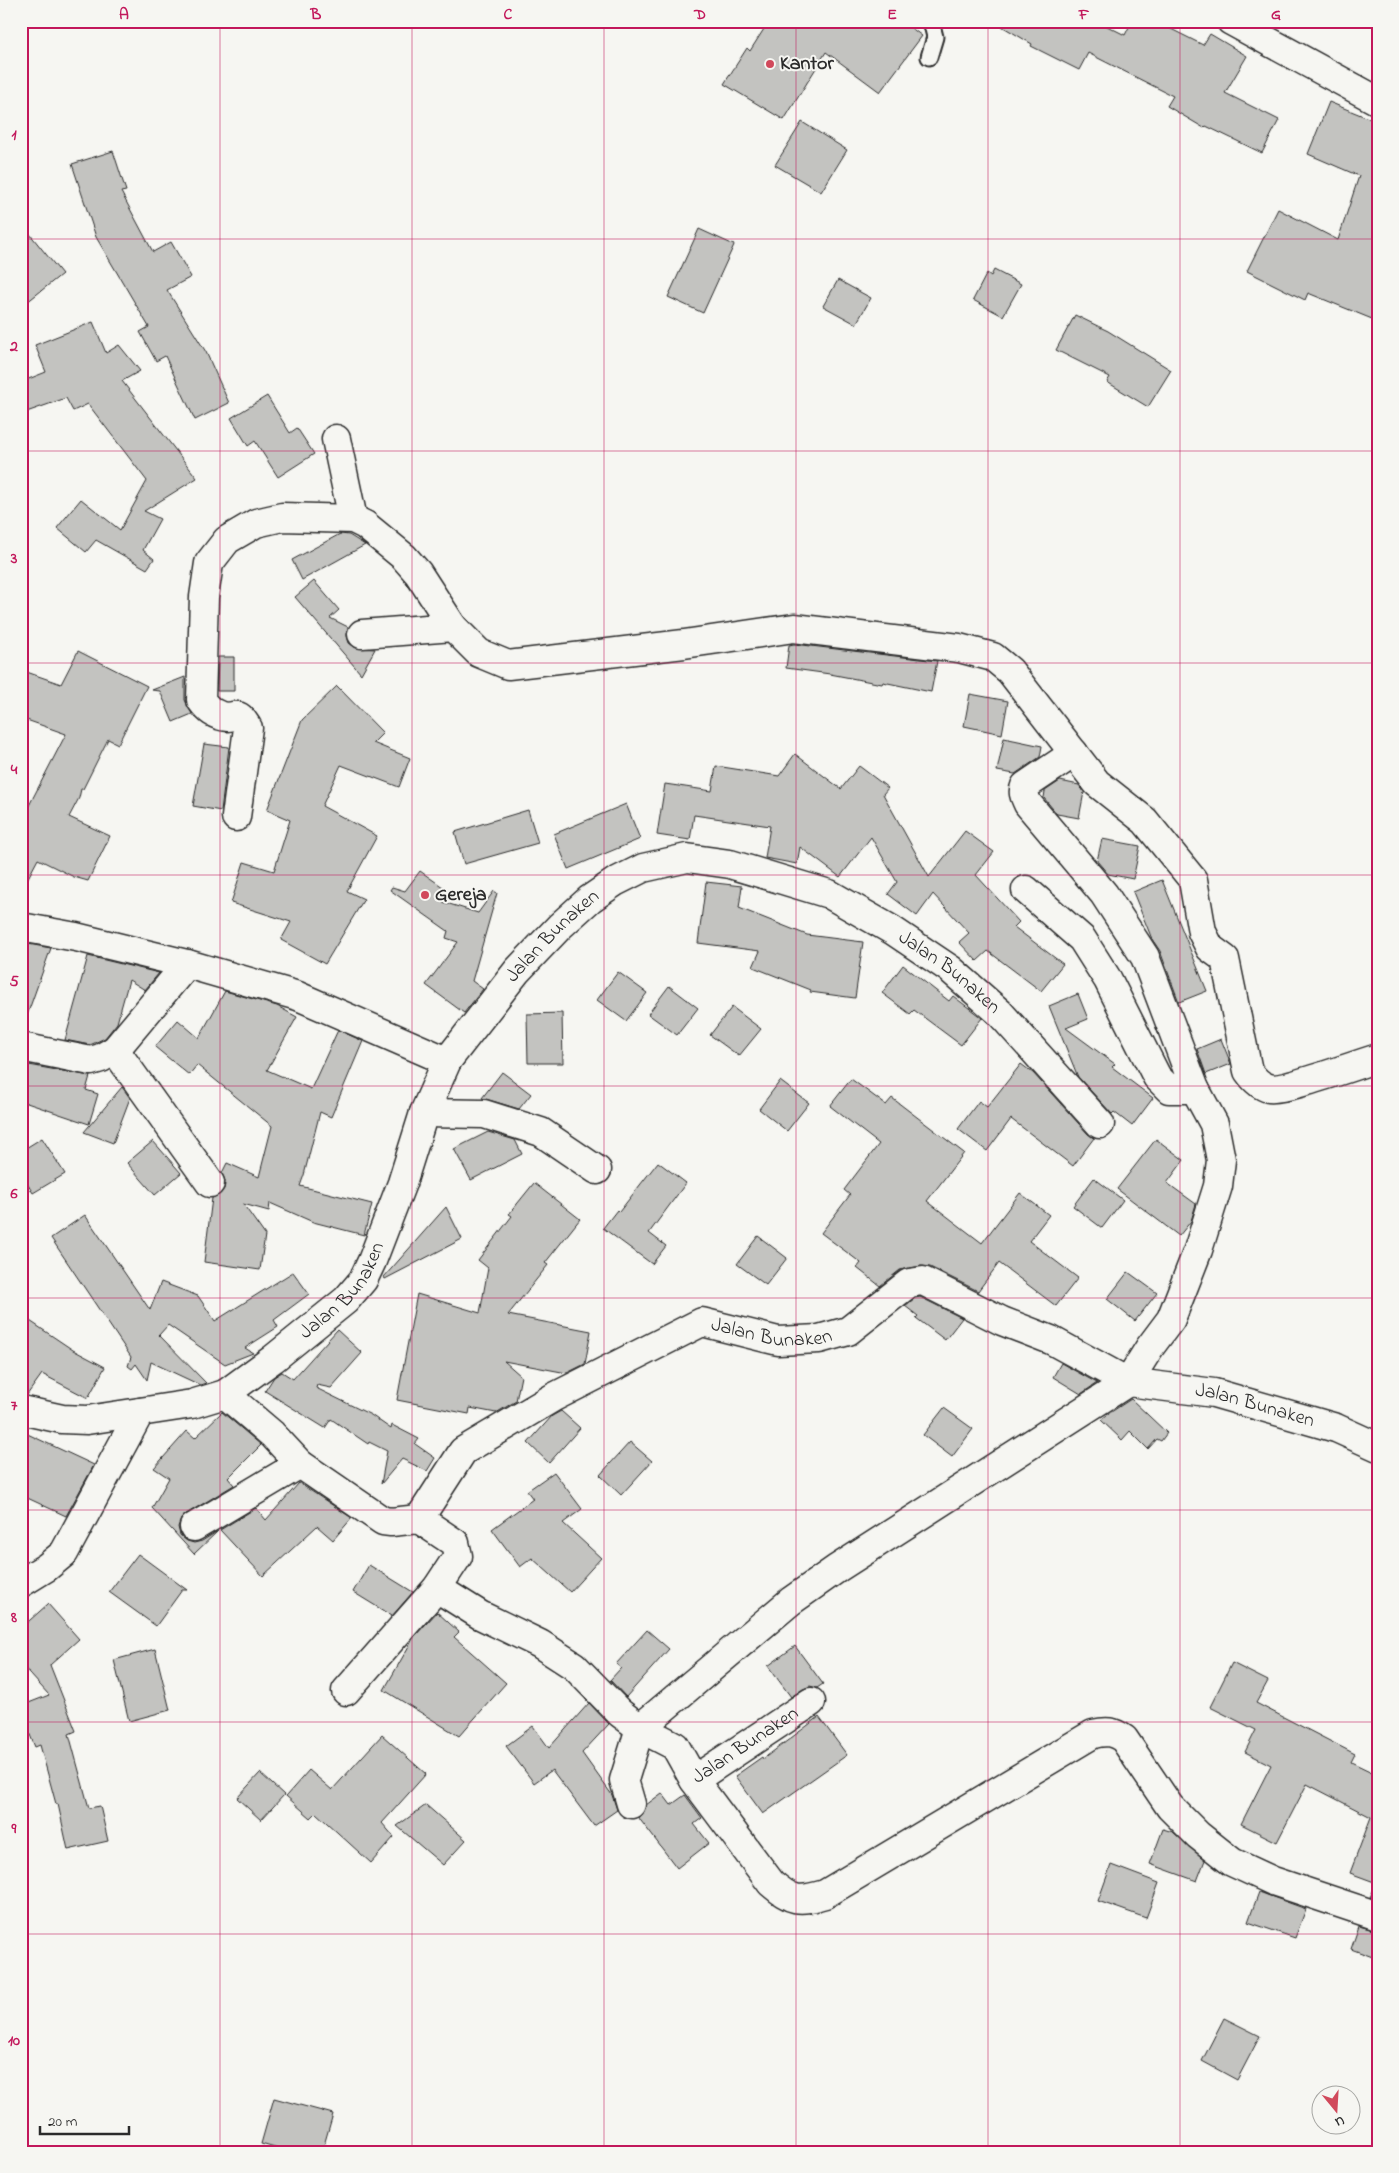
<svg xmlns="http://www.w3.org/2000/svg" width="1399" height="2173" font-family="'Indie Flower',sans-serif">
	<style>
		.building { fill: #c3c3c0; stroke: #2b2b2b }
		.lines { fill: none; stroke-linecap: round; stroke-linejoin: round }
		.lane-casing { stroke: #2b2b2b; stroke-width: 19 }
		.street-casing { stroke: #2b2b2b; stroke-width: 31 }
		.highway-casing { stroke: #2b2b2b; stroke-width: 31 }
		.lane { stroke: #f6f6f2; stroke-width: 15 }
		.street { stroke: #f6f6f2; stroke-width: 28 }
		.highway { stroke: #f6f6f2; stroke-width: 28 }
		.grid { fill: none; stroke: #c2185b; stroke-width: 1; stroke-opacity: 0.55 }
		.poi-dot { fill: #d1495b; stroke: #f6f6f2; stroke-width: 2 }
		.labels { text-anchor: middle; dominant-baseline: central; stroke-width: 4; stroke-linejoin: round; paint-order: stroke }
		.poi-label { font-size: 20px; font-weight: bold; fill: #2b2b2b; stroke: #f6f6f2; text-anchor: start }
		.street-label { font-size: 20px; fill: #2b2b2b; stroke: #f6f6f2 }
		.neatline { fill: none; stroke: #c2185b; stroke-width: 2 }
		.grid-label { font-size: 16px; text-anchor: middle; font-weight: bold; fill: #c2185b }
	</style>
	<rect width="100%" height="100%" fill="#f6f6f2"/>
	<filter id="ink" filterUnits="userSpaceOnUse"><feTurbulence type="fractalNoise" baseFrequency=".02" numOctaves="2"/><feDisplacementMap in="SourceGraphic" scale="10" xChannelSelector="R" yChannelSelector="G"/><feConvolveMatrix kernelMatrix="1 2 1 2 8 2 1 2 1" color-interpolation-filters="sRGB"/></filter>
	<g filter="url(#ink)">
		<!-- building -->
		<g class="building">
			<polygon points="769,21 902,21 922,36 880,92 826,52 784,120 724,84 747,48 750,51"/>
			<polygon points="993,21 1097,21 1125,35 1132,21 1155,21 1203,45 1210,34 1247,56 1225,93 1279,120 1262,153 1206,126 1204,128 1167,106 1173,96 1088,53 1079,70 1031,46 1032,44"/>
			<polygon points="1329,102 1378,122 1378,306 1372,319 1308,293 1305,300 1247,271 1278,209 1338,240 1359,176 1308,154"/>
			<polygon points="802,122 847,150 821,192 775,165"/>
			<polygon points="113,151 126,191 121,192 153,252 171,242 191,277 167,290 206,352 229,403 195,420 165,356 156,361 140,332 149,327 96,237 72,164"/>
			<polygon points="21,223 62,274 21,307"/>
			<polygon points="699,229 734,245 703,313 668,297"/>
			<polygon points="994,270 1021,284 1003,316 973,300 987,273 991,276"/>
			<polygon points="838,280 871,298 856,324 823,306"/>
			<polygon points="1075,315 1108,331 1171,370 1148,407 1107,382 1110,377 1056,350"/>
			<polygon points="93,322 106,353 119,345 140,371 122,381 197,478 144,511 160,519 143,550 154,559 147,569 96,540 86,552 57,528 81,499 120,530 147,481 88,404 73,411 66,398 21,414 21,382 46,372 35,345"/>
			<polygon points="267,396 290,433 297,428 314,454 278,477 255,441 248,446 231,418"/>
			<polygon points="340,534 349,535 365,545 302,580 292,560"/>
			<polygon points="314,581 339,610 330,618 348,627 347,636 349,643 356,648 375,649 361,674 295,597"/>
			<polygon points="794,644 937,661 931,692 883,682 882,684 830,674 786,668 789,645"/>
			<polygon points="78,651 147,686 118,744 108,739 83,789 81,789 79,798 69,817 110,836 88,881 74,877 38,859 21,891 21,821 66,734 21,718 21,670 61,684"/>
			<polygon points="218,657 234,657 234,691 217,691"/>
			<polygon points="185,677 185,700 192,714 173,722 160,691 152,690"/>
			<polygon points="337,686 383,733 373,743 410,758 399,787 341,765 322,806 377,836 347,891 364,899 325,964 281,940 291,922 231,903 244,862 274,871 290,820 267,810 302,720"/>
			<polygon points="970,694 1008,701 1002,734 964,726"/>
			<polygon points="1004,738 1042,746 1040,757 1015,774 997,771"/>
			<polygon points="204,744 229,747 221,811 193,806"/>
			<polygon points="795,754 841,789 859,766 888,788 883,794 929,877 965,831 994,852 976,875 1019,922 1014,927 1063,964 1041,991 988,951 977,961 959,942 969,933 933,894 917,916 888,894 897,882 871,837 840,877 800,847 797,864 765,858 770,826 694,815 690,840 657,835 665,784 712,791 716,766 779,776"/>
			<polygon points="1060,781 1079,785 1084,792 1079,818 1057,814 1044,798 1045,791"/>
			<polygon points="626,804 640,839 568,869 554,834"/>
			<polygon points="528,810 538,843 464,864 455,832"/>
			<polygon points="1102,839 1140,846 1133,879 1108,874 1097,861"/>
			<polygon points="420,871 450,892 443,902 478,913 494,891 497,893 472,981 483,989 464,1013 426,985 458,942 446,938 448,931 390,890 392,887 405,891"/>
			<polygon points="1162,880 1207,991 1179,1002 1160,951 1152,939 1133,892"/>
			<polygon points="706,882 742,886 739,908 807,935 863,942 855,998 810,992 811,990 753,967 760,951 698,943"/>
			<polygon points="22,943 51,948 25,1021 21,1021"/>
			<polygon points="88,956 159,973 145,990 129,980 117,1023 105,1038 90,1045 65,1040"/>
			<polygon points="903,965 949,1001 953,996 982,1018 961,1045 914,1010 910,1014 882,993"/>
			<polygon points="618,972 647,993 626,1021 597,1000"/>
			<polygon points="669,986 698,1008 677,1035 648,1014"/>
			<polygon points="225,991 277,1006 297,1017 267,1070 311,1089 338,1030 363,1041 331,1117 320,1112 304,1175 300,1186 372,1204 364,1235 313,1222 270,1203 269,1211 243,1204 265,1235 260,1270 204,1262 212,1198 219,1195 224,1189 225,1181 222,1173 227,1163 259,1177 272,1126 197,1065 189,1075 155,1047 178,1020 199,1038"/>
			<polygon points="1078,994 1088,1019 1066,1028 1115,1064 1112,1067 1153,1098 1132,1126 1114,1112 1112,1114 1078,1077 1049,1006"/>
			<polygon points="732,1007 761,1029 739,1056 710,1035"/>
			<polygon points="562,1013 563,1063 528,1063 527,1014"/>
			<polygon points="1221,1039 1231,1064 1206,1074 1197,1049"/>
			<polygon points="1021,1064 1033,1073 1088,1134 1094,1138 1073,1166 1011,1119 987,1151 958,1129 979,1101 987,1107"/>
			<polygon points="29,1065 90,1076 86,1090 98,1094 89,1124 21,1101 21,1088"/>
			<polygon points="502,1072 531,1094 519,1109 482,1098"/>
			<polygon points="851,1079 886,1105 892,1098 964,1153 927,1201 982,1243 1020,1193 1049,1215 1029,1241 1078,1278 1056,1306 999,1263 978,1291 930,1267 921,1266 900,1270 880,1286 857,1268 861,1263 821,1233 850,1195 844,1190 879,1144 830,1106"/>
			<polygon points="780,1081 809,1103 787,1131 759,1109"/>
			<polygon points="122,1087 130,1098 113,1143 84,1132"/>
			<polygon points="488,1132 515,1140 522,1154 471,1180 454,1149"/>
			<polygon points="42,1138 65,1174 33,1193 21,1174 21,1151"/>
			<polygon points="1156,1139 1184,1160 1167,1183 1196,1204 1191,1221 1179,1236 1117,1189"/>
			<polygon points="153,1141 181,1173 155,1195 127,1163"/>
			<polygon points="658,1162 686,1183 649,1233 666,1246 652,1264 603,1228 617,1210 619,1212"/>
			<polygon points="1094,1178 1123,1200 1102,1228 1073,1206"/>
			<polygon points="534,1183 580,1219 545,1263 548,1265 508,1315 591,1331 585,1364 567,1373 504,1361 521,1376 516,1401 496,1413 470,1408 469,1414 397,1400 417,1294 480,1313 488,1268 478,1260 512,1216 509,1214"/>
			<polygon points="446,1207 462,1239 385,1279 384,1277"/>
			<polygon points="85,1215 150,1310 161,1282 198,1296 215,1321 293,1272 309,1294 274,1320 278,1327 245,1348 253,1353 225,1364 168,1325 159,1335 206,1383 200,1385 151,1362 147,1380 136,1364 132,1369 128,1366 131,1357 51,1238"/>
			<polygon points="758,1236 787,1258 766,1285 737,1264"/>
			<polygon points="1128,1272 1157,1293 1135,1321 1107,1299"/>
			<polygon points="920,1297 962,1318 945,1340 916,1318 918,1316 905,1306 915,1298"/>
			<polygon points="21,1315 73,1350 105,1367 88,1398 42,1374 27,1395 21,1395"/>
			<polygon points="337,1330 362,1353 331,1388 317,1385 316,1388 371,1415 391,1429 392,1425 419,1439 415,1444 435,1458 427,1471 402,1459 381,1484 387,1451 369,1442 368,1444 331,1419 325,1428 265,1391 274,1377 282,1372 293,1379"/>
			<polygon points="1061,1363 1097,1383 1081,1394 1053,1377"/>
			<polygon points="1131,1399 1167,1433 1161,1441 1157,1439 1148,1449 1130,1431 1122,1440 1101,1420 1108,1414"/>
			<polygon points="944,1408 973,1429 952,1457 923,1435"/>
			<polygon points="561,1411 580,1428 549,1463 528,1443 552,1416"/>
			<polygon points="222,1412 261,1445 228,1478 234,1485 186,1514 181,1519 178,1527 180,1535 187,1541 194,1543 202,1541 218,1531 194,1554 152,1508 169,1478 154,1468 187,1431 195,1438"/>
			<polygon points="21,1431 94,1465 66,1516 21,1495"/>
			<polygon points="630,1442 652,1461 621,1495 600,1475"/>
			<polygon points="554,1472 582,1509 563,1523 601,1558 570,1592 532,1558 520,1567 492,1529 533,1499 527,1491"/>
			<polygon points="299,1483 352,1518 333,1540 317,1526 263,1576 220,1530 256,1508 266,1520"/>
			<polygon points="138,1554 187,1590 182,1590 156,1626 109,1592"/>
			<polygon points="369,1565 413,1592 392,1616 353,1592"/>
			<polygon points="48,1604 79,1639 50,1665 76,1731 69,1734 89,1808 100,1806 108,1841 68,1850 58,1804 56,1804 40,1745 35,1747 21,1713 21,1706 49,1695 21,1664 21,1628"/>
			<polygon points="437,1612 459,1632 454,1637 506,1683 459,1736 384,1690 414,1637"/>
			<polygon points="647,1630 669,1649 626,1697 610,1680 621,1668 616,1664"/>
			<polygon points="795,1646 823,1684 817,1688 810,1686 803,1689 791,1697 768,1666"/>
			<polygon points="155,1649 170,1710 129,1721 114,1660"/>
			<polygon points="1232,1663 1268,1681 1256,1703 1355,1754 1351,1762 1378,1775 1378,1899 1370,1897 1377,1883 1350,1873 1371,1817 1307,1784 1277,1842 1241,1824 1271,1765 1245,1752 1256,1730 1210,1707"/>
			<polygon points="589,1703 609,1724 582,1753 612,1795 617,1810 594,1826 552,1770 534,1783 506,1746 533,1726 549,1748"/>
			<polygon points="819,1717 847,1755 763,1814 735,1776 762,1757 763,1759"/>
			<polygon points="382,1735 426,1774 382,1823 394,1837 371,1863 316,1813 311,1818 286,1796 309,1770 332,1790"/>
			<polygon points="260,1773 284,1795 261,1820 237,1798"/>
			<polygon points="662,1793 671,1805 685,1795 702,1818 694,1824 709,1843 677,1868 638,1817 643,1814 646,1805"/>
			<polygon points="426,1805 466,1840 443,1865 397,1826"/>
			<polygon points="1163,1829 1173,1832 1205,1860 1197,1881 1150,1864"/>
			<polygon points="1111,1865 1159,1883 1146,1918 1098,1901"/>
			<polygon points="1259,1892 1306,1909 1295,1938 1248,1922"/>
			<polygon points="1359,1926 1378,1931 1378,1959 1351,1949"/>
			<polygon points="1224,2018 1260,2036 1237,2080 1202,2061"/>
			<polygon points="274,2098 333,2114 322,2152 289,2152 261,2144"/>
		</g>
		<g class="lines">
			<defs>
				<polyline id="lane" points="929,57 935,37 931,21"/>
				<g id="street">
					<polyline points="336,439 353,519"/>
					<path d="M362 634 453 627 479 653 508 665 684 644 794 628 959 648 993 657 1010 671 1097 783 1145 821 1193 880 1202 932 1210 948 1225 959 1248 1071C1253 1078 1260 1086 1269 1088 1282 1092 1358 1064 1378 1058"/>
					<path d="M236 817 248 728C245 724 242 717 237 716 234 715 231 717 228 717 215 716 208 710 201 700L204 597 209 563 227 540 256 523 282 517 353 519 365 525 404 557 418 573 453 627"/>
					<polyline points="1026,890 1082,939 1108,980 1157,1077 1169,1089 1195,1089"/>
					<polyline points="21,927 76,937 187,964 298,996 447,1061"/>
					<polyline points="21,1047 91,1061 101,1058 115,1050 187,964"/>
					<polyline points="115,1050 210,1183"/>
					<polyline points="424,1113 484,1114 541,1132 597,1170"/>
					<polyline points="225,1394 272,1434 300,1464 383,1521 391,1522 419,1519"/>
					<path id="s1" d="M21 1410 62 1419 87 1420 192 1404 225 1394 273 1359 346 1300 363 1280 372 1261 402 1183 424 1113 447 1061 517 971 560 926 590 899 615 882 643 868 687 858 730 864 829 894 892 930 950 969 999 1012 1100 1124"/>
					<path id="s2" d="M419 1519 463 1451 554 1397 702 1322 778 1341 819 1339 848 1331 909 1283 923 1281 1002 1321 1051 1340 1128 1382 1214 1393 1336 1428 1378 1447"/>
					<polyline points="194,1527 300,1464"/>
					<polyline points="21,1583 47,1567 64,1553 140,1412"/>
					<path id="s3" d="M437 1588 480 1615 540 1644 574 1666 620 1713 640 1728 675 1746 694 1780 811 1702"/>
					<polyline points="346,1691 437,1588 458,1556 455,1543 419,1519"/>
					<path d="M694 1780 771 1883C792 1901 798 1902 825 1894L1093 1734C1106 1731 1113 1731 1124 1739L1170 1807 1198 1835 1232 1862 1273 1881 1378 1916"/>
					<path d="M631 1804 624 1780 640 1728 791 1601 838 1568 1128 1382 1150 1347 1171 1319 1198 1250 1218 1186 1221 1160 1214 1124 1195 1089 1145 957 1104 894 1028 804C1025 797 1022 793 1025 786L1074 753"/>
				</g>
				<polyline id="highway" points="1231,21 1378,101"/>
			</defs>
			<!-- lane casing -->
			<use href="#lane" class="lane-casing"/>
			<!-- street casing -->
			<use href="#street" class="street-casing"/>
			<!-- highway casing -->
			<use href="#highway" class="highway-casing"/>
			<!-- lane -->
			<use href="#lane" class="lane"/>
			<!-- street -->
			<use href="#street" class="street"/>
			<!-- highway -->
			<use href="#highway" class="highway"/>
		</g>
	</g>
	<!-- grid -->
	<path class="grid" d="M220 21V2152M412 21V2152M604 21V2152M796 21V2152M988 21V2152M1180 21V2152M21 239H1378M21 451H1378M21 663H1378M21 875H1378M21 1086H1378M21 1298H1378M21 1510H1378M21 1722H1378M21 1934H1378"/>
	<!-- markers -->
	<g class="poi-dot">
		<circle cx="770" cy="64" r="5"/>
		<circle cx="425" cy="895" r="5"/>
	</g>
	<g class="labels">
		<!-- poi labels -->
		<g class="poi-label">
			<text x="780" y="64">Kantor</text>
			<text x="435" y="895">Gereja</text>
		</g>
		<!-- street labels -->
		<g class="street-label">
			<text stroke="none"><textPath href="#s1" startOffset="786">Jalan Bunaken</textPath></text>
			<text stroke="none"><textPath href="#s1" startOffset="1236">Jalan Bunaken</textPath></text>
			<text stroke="none"><textPath href="#s1" startOffset="366">Jalan Bunaken</textPath></text>
			<text stroke="none"><textPath href="#s2" startOffset="424">Jalan Bunaken</textPath></text>
			<text stroke="none"><textPath href="#s2" startOffset="952">Jalan Bunaken</textPath></text>
			<text stroke="none"><textPath href="#s3" startOffset="389">Jalan Bunaken</textPath></text>
		</g>
	</g>
	<!-- margin -->
	<rect width="1399" height="2173" fill="none" stroke="#f6f6f2" stroke-width="55"/>
	<!-- north arrow -->
	<g transform="translate(1336 2110) rotate(162)"><circle r="24" fill="#f6f6f2" stroke="#a5a5a2"/>
	<path d="M0-4L9 19L0 12L-9 19Z" fill="#d1495b"/>
	<text y="-8" font-size="14" font-weight="bold" text-anchor="middle" fill="#2b2b2b">U</text>
	</g>
	<!-- scale -->
	<path d="M40 2126v8h89v-8" fill="none" stroke="#2b2b2b" stroke-width="2.5"/>
	<text x="48" y="2126" font-size="15" fill="#2b2b2b" stroke="#f6f6f2" stroke-width="4" paint-order="stroke">20 m</text>
	<rect x="28" y="28" width="1344" height="2118" class="neatline"/>
	<g class="grid-label">
		<text x="124" y="19">A</text>
		<text x="316" y="19">B</text>
		<text x="508" y="19">C</text>
		<text x="700" y="19">D</text>
		<text x="892" y="19">E</text>
		<text x="1084" y="19">F</text>
		<text x="1276" y="19">G</text>
		<text x="14" y="139">1</text>
		<text x="14" y="351">2</text>
		<text x="14" y="563">3</text>
		<text x="14" y="774">4</text>
		<text x="14" y="986">5</text>
		<text x="14" y="1198">6</text>
		<text x="14" y="1410">7</text>
		<text x="14" y="1622">8</text>
		<text x="14" y="1833">9</text>
		<text x="14" y="2045">10</text>
	</g>
</svg>
